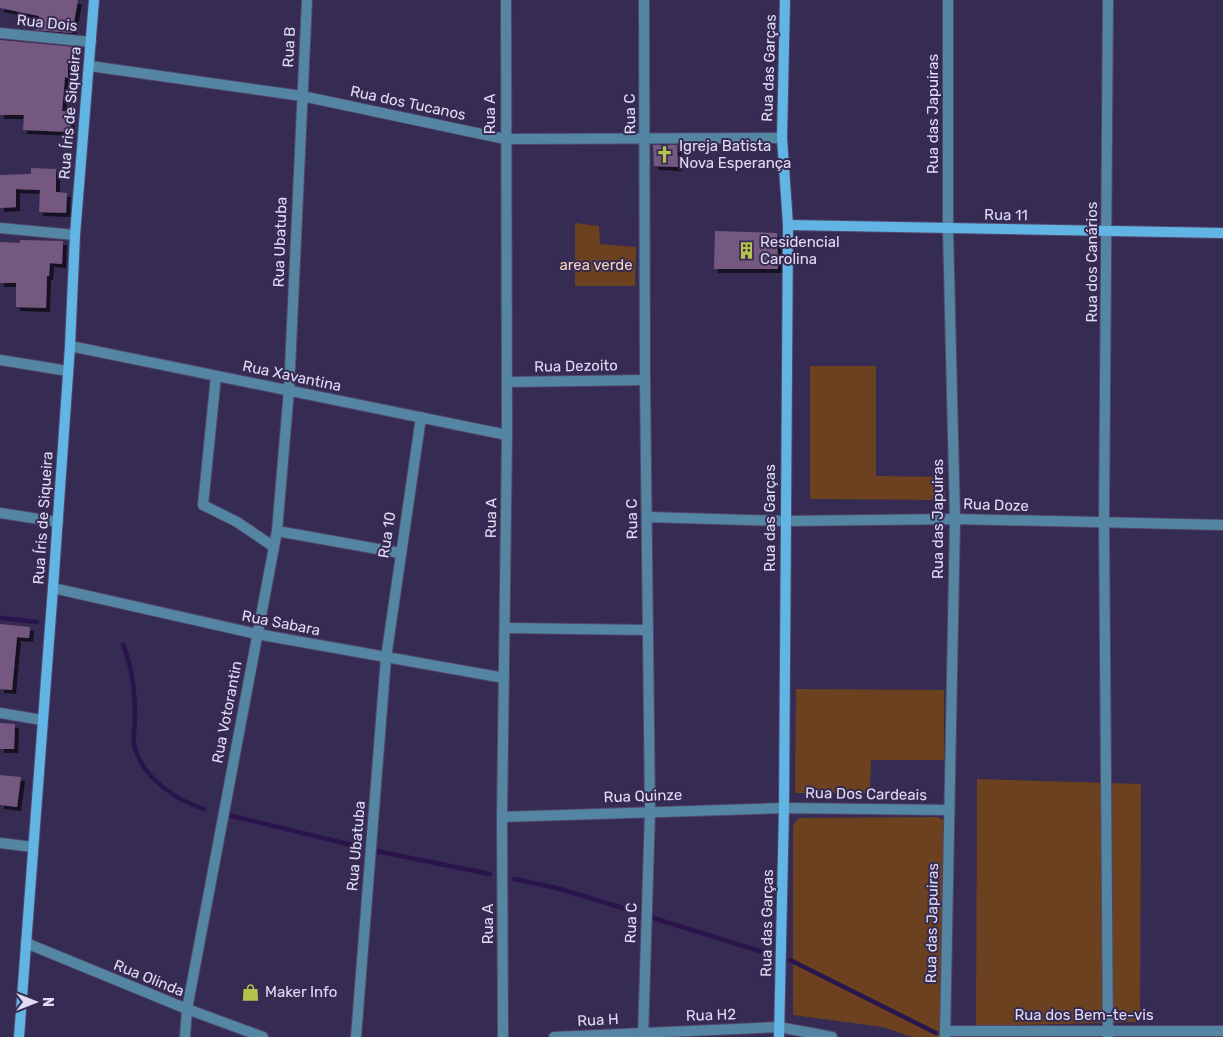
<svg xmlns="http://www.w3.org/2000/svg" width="1223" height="1037" font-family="Rubik,sans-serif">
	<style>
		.green { fill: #6c4120 }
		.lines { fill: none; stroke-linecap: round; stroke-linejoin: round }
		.stream { stroke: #29154b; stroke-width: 4.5 }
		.building { fill: #745980; filter: url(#shadow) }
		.street-casing { stroke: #51476c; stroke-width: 12 }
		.secondary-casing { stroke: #51476c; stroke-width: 12 }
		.street { stroke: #5486a3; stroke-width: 10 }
		.secondary { stroke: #61b4e3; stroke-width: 10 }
		.labels { text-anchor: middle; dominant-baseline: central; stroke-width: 4; stroke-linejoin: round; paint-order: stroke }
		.street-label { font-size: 15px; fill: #e0dbf4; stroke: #362b52 }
		.poi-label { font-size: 15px; fill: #e0dbf4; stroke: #362b52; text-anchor: start }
		.park-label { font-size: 15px; fill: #f6d3bc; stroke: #362b52 }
	</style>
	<defs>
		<filter id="shadow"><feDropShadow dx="4" dy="4" stdDeviation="0" flood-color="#0009"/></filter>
	</defs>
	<rect width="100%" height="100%" fill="#362b52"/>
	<!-- green -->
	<g class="green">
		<polygon points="575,223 599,226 600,244 636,247 635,286 575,286"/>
		<polygon points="810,366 876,366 876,476 945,477 945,500 810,499"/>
		<polygon points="796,689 944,690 944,760 871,760 870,793 795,793"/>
		<polygon points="977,779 1141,784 1140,1022 976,1026"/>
		<polygon points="938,817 943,820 945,826 942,1037 912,1037 883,1027 793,1015 793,825 799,818"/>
	</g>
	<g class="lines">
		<!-- stream -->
		<g class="stream">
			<polyline points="0,618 37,622"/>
			<path d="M123 645C133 668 135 692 135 717 135 726 132 739 135 748 143 778 176 800 204 809"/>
			<polyline points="228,815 352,845"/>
			<polyline points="376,851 490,874"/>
			<polyline points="514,879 557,888 626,909"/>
			<polyline points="650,917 766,953"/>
			<polyline points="790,960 936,1033"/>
		</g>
	</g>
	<!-- building -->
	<g class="building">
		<polygon points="0,0 78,0 72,33 36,30 39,16 0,8"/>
		<polygon points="0,40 75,47 73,64 68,63 68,78 65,77 62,111 71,111 70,132 23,130 24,115 0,115"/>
		<polygon points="653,145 677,145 678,167 654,166"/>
		<polygon points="31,168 56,169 56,192 67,193 66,213 39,212 40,190 16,189 16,207 0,208 0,175 31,174"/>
		<polygon points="715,231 777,233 778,269 714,269"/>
		<polygon points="20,240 63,241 62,264 50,263 49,276 47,276 46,308 16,307 16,283 0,283 0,242 20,243"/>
		<polygon points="0,624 30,627 29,638 17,637 12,690 0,689"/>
		<polygon points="0,723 15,724 14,749 0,749"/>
		<polygon points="0,775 21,777 17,807 0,805"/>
	</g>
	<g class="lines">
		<defs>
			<g id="street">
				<polyline points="1108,0 1104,523 1108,1037"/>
				<polyline points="0,33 91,42"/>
				<polyline points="90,66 302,96 505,139 782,138"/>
				<polyline points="0,228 75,235"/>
				<polyline points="70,346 507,435"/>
				<polyline points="0,360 68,371"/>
				<polyline points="216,376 203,505 237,522 274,547"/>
				<polyline points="507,382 645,380"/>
				<polyline points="0,513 58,522"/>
				<polyline points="647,517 785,521 955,519 1223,525"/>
				<polyline points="277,531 400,553"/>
				<polyline points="53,588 257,634 504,678"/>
				<polyline points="505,628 648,630"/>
				<polyline points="0,713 42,720"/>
				<polyline points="502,817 784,808 948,810"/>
				<polyline points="0,843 33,847"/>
				<polyline points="26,943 187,1009 263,1037"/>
				<polyline points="945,1031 1223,1031"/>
				<polyline points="185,1037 187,1009 277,531 289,390 307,0"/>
				<polyline points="356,1037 386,658 421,417"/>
				<polyline points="503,1037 502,817 507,435 506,0"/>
				<polyline points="554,1037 779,1027 832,1037"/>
				<polyline points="643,1037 650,811 645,380 644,0"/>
				<polyline points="945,1037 955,519 948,229 948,0"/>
			</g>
			<g id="secondary">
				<polyline points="788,225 1223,233"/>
				<polyline points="19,1037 53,588 70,346 75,235 94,0"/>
				<polyline points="779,1037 784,808 788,225 782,138 785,0"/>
			</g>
		</defs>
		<!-- street casing -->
		<use href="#street" class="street-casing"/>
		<!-- secondary casing -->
		<use href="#secondary" class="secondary-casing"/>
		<!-- street -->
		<use href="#street" class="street"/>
		<!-- secondary -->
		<use href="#secondary" class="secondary"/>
	</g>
	<!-- icons -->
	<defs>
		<symbol id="church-bare" viewBox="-9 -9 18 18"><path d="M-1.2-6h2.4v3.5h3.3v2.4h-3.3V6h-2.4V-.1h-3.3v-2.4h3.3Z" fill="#b4c24b" stroke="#362b52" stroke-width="2.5" paint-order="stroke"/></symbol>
		<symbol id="building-bare" viewBox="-9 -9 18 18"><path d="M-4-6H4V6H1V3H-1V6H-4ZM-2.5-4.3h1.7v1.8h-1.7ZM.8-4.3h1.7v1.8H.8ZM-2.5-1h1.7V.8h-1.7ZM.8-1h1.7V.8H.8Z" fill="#b4c24b" stroke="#362b52" stroke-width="2.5" paint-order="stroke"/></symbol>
		<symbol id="shop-bare" viewBox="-9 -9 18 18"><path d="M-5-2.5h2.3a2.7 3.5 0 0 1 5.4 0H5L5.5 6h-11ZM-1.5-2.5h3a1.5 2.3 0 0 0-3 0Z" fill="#b4c24b" stroke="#362b52" stroke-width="2.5" paint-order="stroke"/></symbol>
	</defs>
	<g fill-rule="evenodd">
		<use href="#church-bare" x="652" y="142" width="25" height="25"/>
		<use href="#building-bare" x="734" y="238" width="25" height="25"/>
		<use href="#shop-bare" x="238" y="980" width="25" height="25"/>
	</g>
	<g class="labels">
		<!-- street labels -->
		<g class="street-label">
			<text transform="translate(47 23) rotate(6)">Rua Dois</text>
			<text transform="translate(289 47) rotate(-87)">Rua B</text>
			<text transform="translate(769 68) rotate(-88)">Rua das Garças</text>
			<text transform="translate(408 103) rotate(12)">Rua dos Tucanos</text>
			<text transform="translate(70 113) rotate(-85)">Rua Íris de Siqueira</text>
			<text transform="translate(490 114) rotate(-90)">Rua A</text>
			<text transform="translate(630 114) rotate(-91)">Rua C</text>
			<text transform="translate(933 114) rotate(-90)">Rua das Japuiras</text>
			<text transform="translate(1006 215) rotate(1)">Rua 11</text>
			<text transform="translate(280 242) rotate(-88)">Rua Ubatuba</text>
			<text transform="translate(1092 262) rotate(-90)">Rua dos Canários</text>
			<text transform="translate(576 366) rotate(-1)">Rua Dezoito</text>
			<text transform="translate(292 376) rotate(12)">Rua Xavantina</text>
			<text transform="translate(996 505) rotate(2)">Rua Doze</text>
			<text transform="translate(43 518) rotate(-86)">Rua Íris de Siqueira</text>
			<text transform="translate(491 518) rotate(-89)">Rua A</text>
			<text transform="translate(770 518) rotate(-90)">Rua das Garças</text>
			<text transform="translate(632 519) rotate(-91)">Rua C</text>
			<text transform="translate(938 519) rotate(-90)">Rua das Japuiras</text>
			<text transform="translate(387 535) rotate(-81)">Rua 10</text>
			<text transform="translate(281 623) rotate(11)">Rua Sabara</text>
			<text transform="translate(227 712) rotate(-79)">Rua Votorantin</text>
			<text transform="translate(866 794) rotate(1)">Rua Dos Cardeais</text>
			<text transform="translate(643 796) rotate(-2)">Rua Quinze</text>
			<text transform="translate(356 846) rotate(-85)">Rua Ubatuba</text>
			<text transform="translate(631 923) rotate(-88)">Rua C</text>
			<text transform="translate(767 923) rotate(-89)">Rua das Garças</text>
			<text transform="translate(932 923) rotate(-89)">Rua das Japuiras</text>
			<text transform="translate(488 924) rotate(-90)">Rua A</text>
			<text transform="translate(149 978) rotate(22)">Rua Olinda</text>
			<text transform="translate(711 1015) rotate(-2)">Rua H2</text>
			<text x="1084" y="1015">Rua dos Bem-te-vis</text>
			<text transform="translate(598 1020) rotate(-3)">Rua H</text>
		</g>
		<!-- poi labels -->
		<g class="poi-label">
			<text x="679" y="146">Igreja Batista<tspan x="679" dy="17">Nova Esperança</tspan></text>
			<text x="760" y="242">Residencial<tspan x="760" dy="17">Carolina</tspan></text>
			<text x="265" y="992">Maker Info</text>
		</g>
		<!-- park labels -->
		<g class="park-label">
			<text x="596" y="265">area verde</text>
		</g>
	</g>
	<!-- north arrow -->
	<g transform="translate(35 1002) rotate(90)" stroke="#362b52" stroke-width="4" paint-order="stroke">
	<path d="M0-4L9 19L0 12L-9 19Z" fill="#e0dbf4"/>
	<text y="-8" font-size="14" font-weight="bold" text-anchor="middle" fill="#e0dbf4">N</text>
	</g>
</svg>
